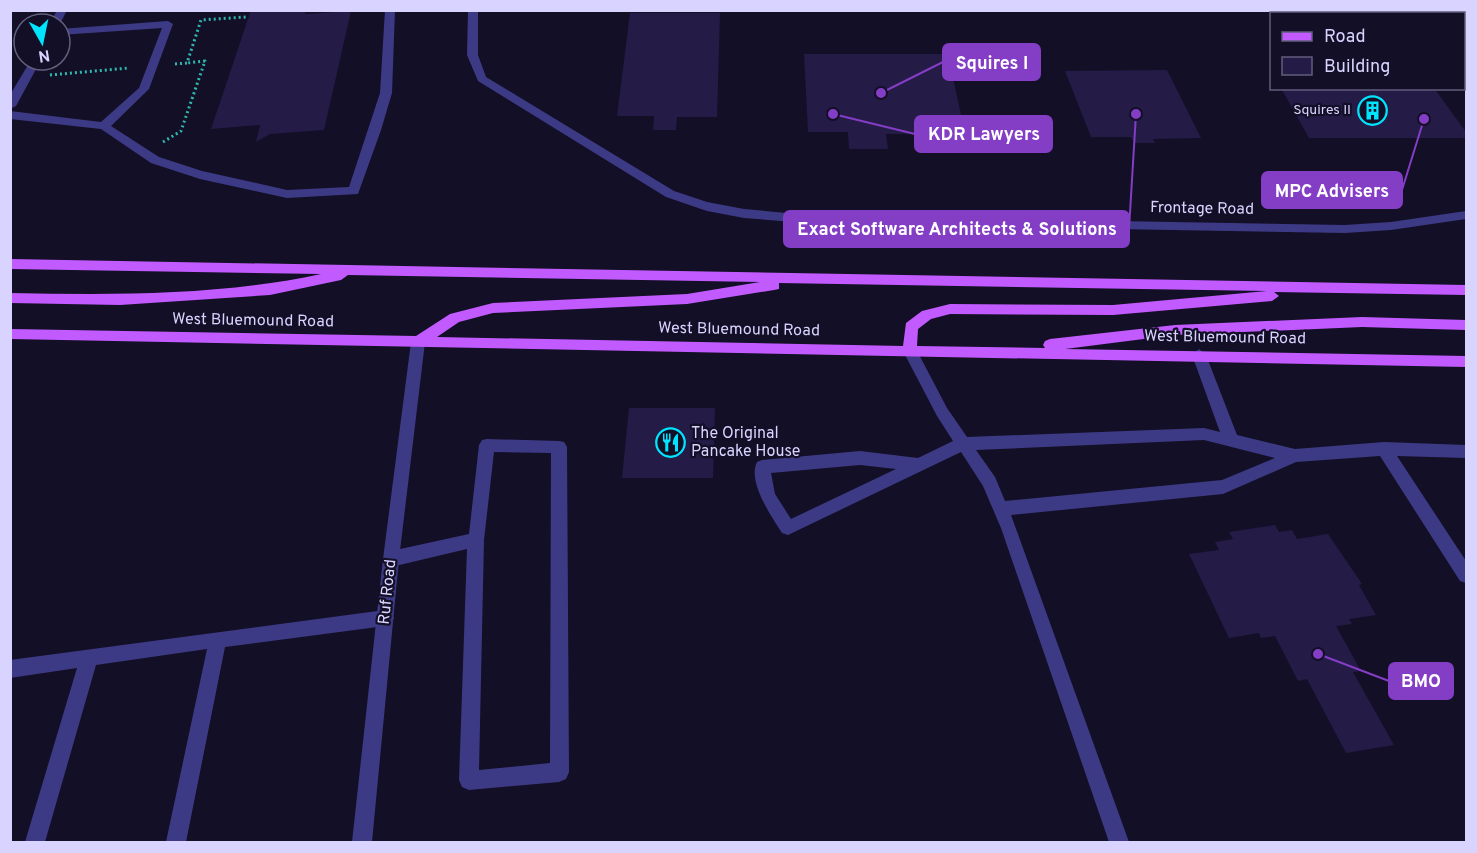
<svg xmlns="http://www.w3.org/2000/svg" width="1477" height="853" font-family="Overpass,sans-serif">
	<style>
		.building { fill: #241b47 }
		.lines { fill: none; stroke-linecap: round; stroke-linejoin: round }
		.path { stroke: #2fb8b0; stroke-width: 3; stroke-dasharray: 2 3; stroke-linecap: butt }
		.lane { fill: #3d3a85; fill-rule: evenodd }
		.street { fill: #3d3a85; fill-rule: evenodd }
		.primary { fill: #c25bff; fill-rule: evenodd }
		.labels { text-anchor: middle; dominant-baseline: central; stroke-width: 4.5; stroke-linejoin: round; paint-order: stroke }
		.far-poi-label { font-size: 14px; fill: #d9d4ff; stroke: #130f26; text-anchor: end }
		.street-label { font-size: 16px; fill: #d9d4ff; stroke: #130f26 }
		.poi-label { font-size: 16px; fill: #d9d4ff; stroke: #130f26; text-anchor: start }
		.leader { fill: none; stroke: #843dc5; stroke-width: 2 }
		.callout-dot { fill: #843dc5; stroke: #130f26; stroke-width: 2 }
		.callout { fill: #843dc5; stroke: #843dc5; stroke-width: 2 }
		.callout-label { font-size: 18px; text-anchor: middle; font-weight: bold; fill: #fff }
	</style>
	<rect width="100%" height="100%" fill="#130f26"/>
	<!-- building -->
	<g class="building">
		<polygon points="251,10 306,10 305,14 351,11 324,130 270,134 256,142 260,125 211,129"/>
		<polygon points="630,13 720,13 717,117 677,117 676,130 653,130 654,116 617,116"/>
		<polygon points="804,54 948,54 965,134 886,134 888,149 849,149 848,132 808,132"/>
		<polygon points="1167,70 1201,138 1153,139 1155,143 1134,143 1131,137 1091,137 1065,71"/>
		<polygon points="1281,88 1434,88 1466,132 1466,138 1309,138"/>
		<polygon points="629,408 715,408 713,478 622,478"/>
		<polygon points="1275,525 1279,532 1292,530 1297,539 1328,534 1362,584 1359,585 1376,615 1349,619 1352,624 1336,626 1361,671 1353,672 1394,745 1346,753 1307,679 1298,681 1275,636 1261,638 1259,633 1229,638 1189,554 1219,550 1215,542 1233,539 1229,532"/>
	</g>
	<g class="lines">
		<!-- path -->
		<g class="path">
			<polyline points="175,64 187,63 201,20 246,17"/>
			<polyline points="50,75 129,68"/>
			<polyline points="163,142 181,131 205,61 187,63"/>
		</g>
		<!-- lane -->
		<g class="lane">
			<polygon points="57,10 67,10 60,24 50,24"/>
			<polygon points="385,10 395,10 392,93 381,130 358,194 287,198 200,179 151,163 101,129 10,119 10,111 101,122 139,88 162,28 60,35 60,29 168,21 173,24 149,89 111,126 159,157 202,171 287,190 349,187 380,93"/>
			<polygon points="31,60 41,60 16,106 10,109 10,95"/>
			<path d="M910 345 915 347 947 408 967 437 1204 428 1220 432 1192 355 1199 349 1206 355 1237 435 1295 449 1384 442 1466 445V458L1397 456 1466 561V583L1460 581 1380 456 1296 462 1223 494 1011 515 1129 842H1109L1001 528 983 486 961 452 788 535 782 533C772 517 747 482 757 462L762 460 860 451 918 458 953 441 937 416 903 351ZM1204 440 1275 458 1222 480 1005 501 995 477 976 450ZM860 465 896 469 791 519 775 494 771 473Z"/>
			<path d="M487 439 559 441 564 442 567 447 569 772 566 779 559 782 469 790 462 787 459 780 467 549 391 567 385 564 383 559 385 554 391 551 469 534 479 445 482 440ZM494 452 551 453 550 763 479 770 484 540Z"/>
			<polygon points="385,610 391,612 394,618 391,624 385,626 225,647 186,842 166,842 207,649 96,665 45,842 25,842 77,668 10,678 10,660"/>
		</g>
		<!-- street -->
		<g class="street">
			<polygon points="468,10 478,10 478,55 486,77 674,191 707,202 744,209 820,216 1345,225 1391,222 1466,211 1466,219 1391,230 1345,233 820,224 744,218 707,211 666,197 478,81 467,55"/>
			<polygon points="418,337 425,342 399,559 372,842 352,842 383,559 411,342"/>
		</g>
		<!-- primary -->
		<path class="primary" d="M10 259 1466 285V295L1274 292 1279 296 1272 301 1113 315 950 314 931 319 918 329 917 346 1045 348 1043 345 1045 341 1050 339 1175 325 1362 317 1466 320V330L1362 327 1175 335 1065 349 1466 356V367L10 339V329L416 336 450 314 493 303 687 294 760 282 348 275 341 280 270 295 120 305 10 303V293C114 295 219 296 321 274L10 269ZM779 283 1267 291 1113 305 950 304 922 311 906 323 903 346 437 337 459 322 493 313 687 304 774 290 779 289Z"/>
	</g>
	<!-- icons -->
	<defs>
		<symbol id="building-ring" viewBox="-11 -11 22 22"><circle r="9.5" fill="#130f26" stroke="#00e5ff" stroke-width="1.5"/><path d="M-4-6H4V6H1V3H-1V6H-4ZM-2.5-4.3h1.7v1.8h-1.7ZM.8-4.3h1.7v1.8H.8ZM-2.5-1h1.7V.8h-1.7ZM.8-1h1.7V.8H.8Z" fill="#00e5ff"/></symbol>
		<symbol id="restaurant-ring" viewBox="-11 -11 22 22"><circle r="9.5" fill="#130f26" stroke="#00e5ff" stroke-width="1.5"/><path d="M-5-6h1v4h1v-4h1v4h1v-4h1v5L-1.5 .5V6h-2V.5L-5-1ZM5-6V6H3V1.5H1.5Q1.5-4 5-6Z" fill="#00e5ff"/></symbol>
	</defs>
	<g fill-rule="evenodd">
		<use href="#building-ring" x="1356" y="94" width="33" height="33"/>
		<use href="#restaurant-ring" x="654" y="426" width="33" height="33"/>
	</g>
	<g class="labels">
		<!-- far-poi labels -->
		<g class="far-poi-label">
			<text x="1351" y="110">Squires II</text>
		</g>
		<!-- street labels -->
		<g class="street-label">
			<text transform="translate(1202 209) rotate(1)">Frontage Road</text>
			<text transform="translate(253 321) rotate(1)">West Bluemound Road</text>
			<text transform="translate(739 330) rotate(1)">West Bluemound Road</text>
			<text transform="translate(1225 338) rotate(1)">West Bluemound Road</text>
			<text transform="translate(388 592) rotate(-84)">Ruf Road</text>
		</g>
		<!-- poi labels -->
		<g class="poi-label">
			<text x="691" y="434">The Original<tspan x="691" dy="18">Pancake House</tspan></text>
		</g>
	</g>
	<!-- callouts -->
	<path class="leader" d="M881 93L943 62M833 114L915 134M1424 119L1402 190M1136 114L1129 229M1318 654L1389 681"/>
	<g class="callout-dot">
		<circle cx="881" cy="93" r="6"/>
		<circle cx="833" cy="114" r="6"/>
		<circle cx="1424" cy="119" r="6"/>
		<circle cx="1136" cy="114" r="6"/>
		<circle cx="1318" cy="654" r="6"/>
	</g>
	<g class="callout">
		<rect x="943" y="44" width="97" height="36" rx="6"/>
		<rect x="915" y="116" width="137" height="36" rx="6"/>
		<rect x="1262" y="172" width="140" height="36" rx="6"/>
		<rect x="784" y="211" width="345" height="36" rx="6"/>
		<rect x="1389" y="663" width="64" height="36" rx="6"/>
	</g>
	<g class="callout-label">
		<text x="992" y="69">Squires I</text>
		<text x="984" y="140">KDR Lawyers</text>
		<text x="1332" y="197">MPC Advisers</text>
		<text x="957" y="235">Exact Software Architects &amp; Solutions</text>
		<text x="1421" y="687">BMO</text>
	</g>
	<!-- border -->
	<rect width="1477" height="853" fill="none" stroke="#d9d4ff" stroke-width="24"/>
	<!-- legend -->
	<rect x="1270" y="12" width="195" height="78" fill="#130f26" stroke="#625e7d" stroke-width="1.5"/>
	<rect x="1282" y="32" width="30" height="9" fill="#c25bff" stroke="#625e7d" stroke-width="1.5"/>
	<text x="1324" y="42" font-size="18" fill="#d9d4ff">Road</text>
	<rect x="1282" y="57" width="30" height="18" fill="#241b47" stroke="#625e7d" stroke-width="1.5"/>
	<text x="1324" y="72" font-size="18" fill="#d9d4ff">Building</text>
	<!-- north arrow -->
	<g transform="translate(42 42) rotate(171)"><circle r="28" fill="#130f26" stroke="#625e7d" stroke-width="1.5"/>
	<path d="M0-4.5L10 22L0 15L-10 22Z" fill="#00e5ff"/>
	<text y="-9" font-size="16" font-weight="bold" text-anchor="middle" fill="#d9d4ff">N</text>
	</g>
</svg>
